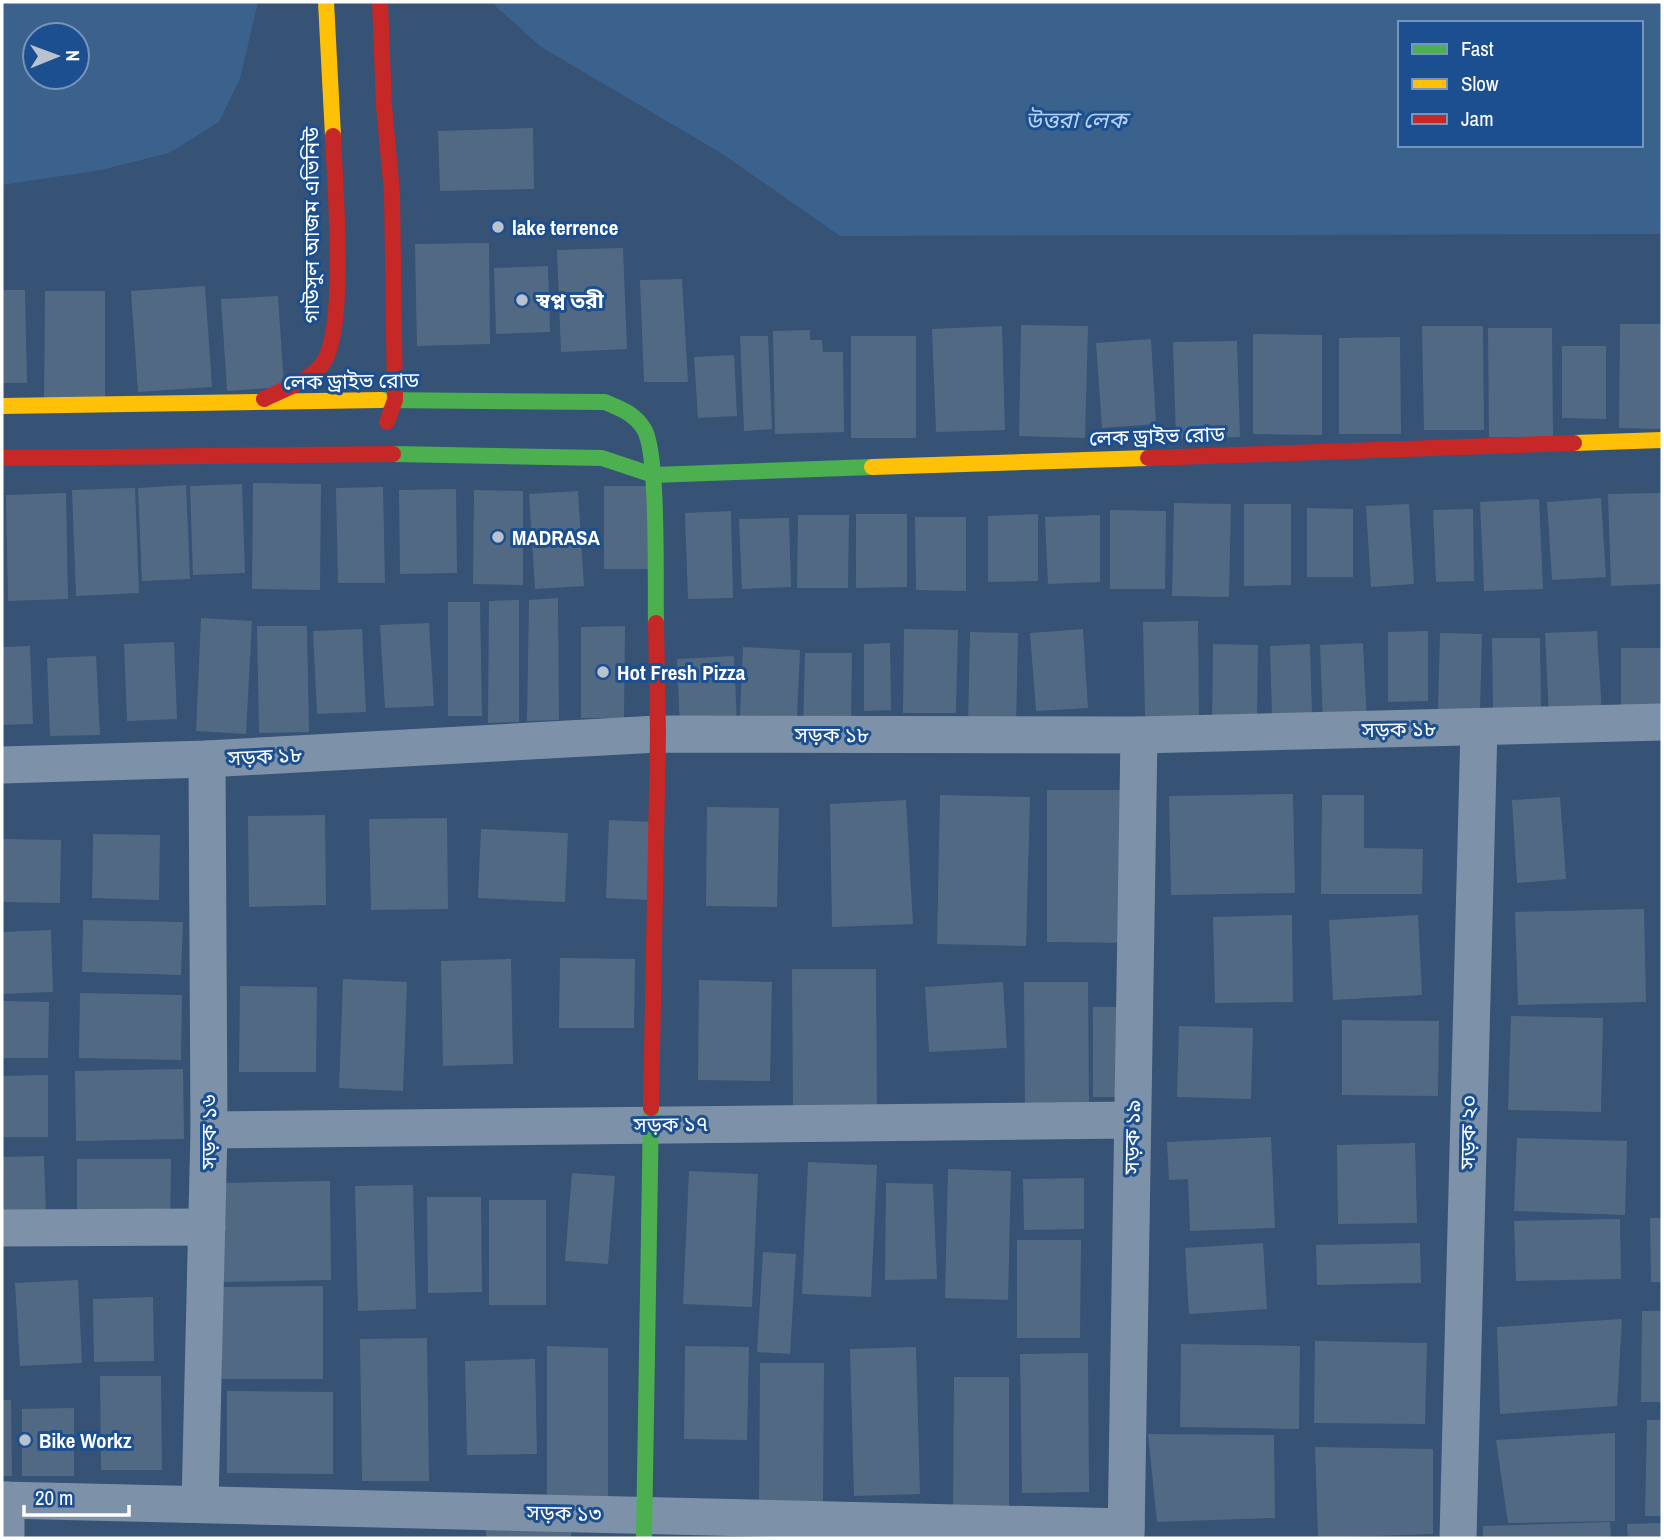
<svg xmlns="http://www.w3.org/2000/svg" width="1664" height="1540" font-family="'Archivo Narrow','Noto Sans Bengali',sans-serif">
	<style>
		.water { fill: #3b618d; fill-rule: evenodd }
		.building { fill: #526984 }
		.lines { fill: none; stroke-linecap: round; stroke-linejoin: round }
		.street { stroke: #7d92a8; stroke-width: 37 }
		.fast { stroke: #4caf50; stroke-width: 16 }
		.slow { stroke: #ffc107; stroke-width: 16 }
		.jam { stroke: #c62828; stroke-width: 16 }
		.poi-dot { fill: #b9c2ce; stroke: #1b4f8f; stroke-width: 2.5 }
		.labels { text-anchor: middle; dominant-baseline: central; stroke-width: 6; stroke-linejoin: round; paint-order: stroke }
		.street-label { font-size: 21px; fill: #fff; stroke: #1b4f8f }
		.poi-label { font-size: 21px; font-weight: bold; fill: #fff; stroke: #1b4f8f; text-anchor: start }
		.water-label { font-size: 23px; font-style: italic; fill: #b5d3f5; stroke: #1b4f8f }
	</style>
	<rect width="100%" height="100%" fill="#365274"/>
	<!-- water -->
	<g class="water">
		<path d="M2 2H258L240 79 219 122 169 153 101 170 2 185ZM35 35H77V77H35Z"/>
		<path d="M491 2H1662V234L840 236 721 153 541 47ZM1400 23H1641V145H1400Z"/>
	</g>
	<!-- building -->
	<g class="building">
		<polygon points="533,128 534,189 440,191 438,131"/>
		<polygon points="489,243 490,344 417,346 415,244"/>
		<polygon points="623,248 627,349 561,352 557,250"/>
		<polygon points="548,266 550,332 496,334 494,268"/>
		<polygon points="682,279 688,382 644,382 640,280"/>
		<polygon points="205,286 212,387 138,392 131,291"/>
		<polygon points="2,290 25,290 27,383 2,383"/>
		<polygon points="45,291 105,291 105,403 44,403"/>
		<polygon points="278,296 284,387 227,391 221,299"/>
		<polygon points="1620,324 1662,324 1662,429 1619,428"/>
		<polygon points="1021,325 1088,326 1085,438 1019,436"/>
		<polygon points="1002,326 1005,430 936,432 932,329"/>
		<polygon points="1422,326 1483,326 1484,430 1424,430"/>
		<polygon points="1488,328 1552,328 1553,437 1489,437"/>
		<polygon points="810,330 810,340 822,340 823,352 843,352 844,432 775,434 773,331"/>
		<polygon points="1253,334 1322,335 1322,435 1253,434"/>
		<polygon points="740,336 768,336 772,429 744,431"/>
		<rect x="851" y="336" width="65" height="102"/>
		<polygon points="1400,337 1401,434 1339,434 1339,338"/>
		<polygon points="1151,339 1156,424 1102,428 1096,343"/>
		<polygon points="1237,341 1240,437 1176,439 1173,342"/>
		<polygon points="1562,346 1606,346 1606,419 1562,418"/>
		<polygon points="734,355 737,416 698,418 694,357"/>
		<polygon points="253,483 321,484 320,590 252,589"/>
		<polygon points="242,484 245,573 193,575 190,486"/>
		<polygon points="186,485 190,579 142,581 138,488"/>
		<polygon points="604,486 655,486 654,569 604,569"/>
		<polygon points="383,487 385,583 338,583 336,488"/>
		<polygon points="135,488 139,593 76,596 72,490"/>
		<polygon points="456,489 457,573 400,574 399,490"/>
		<polygon points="474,490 523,491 523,585 473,584"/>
		<polygon points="578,491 584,586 535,589 529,494"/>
		<polygon points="66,493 68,599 8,601 6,495"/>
		<polygon points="1662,493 1662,584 1611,586 1608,494"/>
		<polygon points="1601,498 1606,577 1552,580 1547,502"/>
		<polygon points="1539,499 1543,589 1484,591 1480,502"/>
		<polygon points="1174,503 1231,504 1229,597 1172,596"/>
		<polygon points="1244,504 1291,504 1291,585 1244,586"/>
		<polygon points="1409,504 1414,584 1371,587 1366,506"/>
		<polygon points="1307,508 1353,509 1353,577 1307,577"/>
		<polygon points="1473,509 1474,581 1436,582 1433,510"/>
		<polygon points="1110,510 1166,511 1165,589 1110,589"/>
		<polygon points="731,511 733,598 688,599 685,513"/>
		<polygon points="856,514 907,514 907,587 856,588"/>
		<polygon points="1038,514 1038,581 988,582 988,516"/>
		<polygon points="798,515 849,515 848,588 797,588"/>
		<polygon points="1100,515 1100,582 1048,584 1045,517"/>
		<polygon points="915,517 966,517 966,591 916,590"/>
		<polygon points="789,518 791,587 742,589 739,519"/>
		<polygon points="558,598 559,720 527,721 529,600"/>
		<polygon points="519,600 519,722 488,723 489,601"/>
		<polygon points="448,602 480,602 482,716 448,716"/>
		<polygon points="201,618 252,621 246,734 196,731"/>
		<polygon points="1198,621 1199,716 1145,717 1143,622"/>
		<polygon points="429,623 434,706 385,708 380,625"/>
		<polygon points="257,626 307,626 309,732 259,733"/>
		<polygon points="625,626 624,718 581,718 581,627"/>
		<polygon points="362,629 366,712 317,714 313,631"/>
		<polygon points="904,629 958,630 956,713 903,713"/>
		<polygon points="1083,629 1088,708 1036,711 1030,633"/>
		<polygon points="1428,631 1428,701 1388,702 1388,632"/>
		<polygon points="1597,631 1602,714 1549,717 1545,633"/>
		<polygon points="970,632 1018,633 1016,726 968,724"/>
		<polygon points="1440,633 1482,634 1480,712 1438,710"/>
		<polygon points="1492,638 1540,638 1541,708 1493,709"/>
		<polygon points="174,642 177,719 127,721 124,644"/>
		<polygon points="890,643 891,710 864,711 864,644"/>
		<polygon points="1363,643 1367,722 1323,724 1320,645"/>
		<polygon points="1213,644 1258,645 1257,723 1212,722"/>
		<polygon points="1310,644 1312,716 1272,717 1270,646"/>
		<polygon points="30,646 33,724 2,725 2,647"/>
		<polygon points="743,647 800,650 796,740 739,737"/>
		<rect x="1621" y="648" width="41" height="72"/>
		<polygon points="805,653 852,653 851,735 803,735"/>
		<polygon points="96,656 100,735 50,736 47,658"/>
		<polygon points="734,656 737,725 680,728 677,659"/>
		<polygon points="1047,790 1133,790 1133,943 1047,942"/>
		<polygon points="1293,794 1295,893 1171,895 1169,796"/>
		<polygon points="940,795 1030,797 1026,946 937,944"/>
		<polygon points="1322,795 1364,795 1364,848 1423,849 1422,894 1321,894"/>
		<polygon points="1560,797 1566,879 1517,883 1512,800"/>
		<polygon points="906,800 913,924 832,927 830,804"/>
		<polygon points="707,807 779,808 777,907 706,906"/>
		<polygon points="325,815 326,905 249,907 248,816"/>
		<polygon points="447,818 448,909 371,910 369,819"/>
		<polygon points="609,820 653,822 650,900 606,898"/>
		<polygon points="481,829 568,833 565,902 478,898"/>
		<polygon points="93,834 160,835 159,900 92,898"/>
		<polygon points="2,839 61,840 60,903 2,902"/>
		<polygon points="1644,909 1646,1002 1518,1005 1515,912"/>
		<polygon points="1292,915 1293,1002 1215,1003 1213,917"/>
		<polygon points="1418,915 1422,995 1333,1000 1329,920"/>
		<polygon points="83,920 183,922 181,975 82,972"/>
		<polygon points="51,930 53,992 2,994 2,932"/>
		<polygon points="560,958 635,959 634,1028 559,1028"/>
		<polygon points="511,959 513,1064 443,1066 441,961"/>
		<polygon points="792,969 876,969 877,1109 793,1110"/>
		<polygon points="343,979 407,982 403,1091 339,1088"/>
		<polygon points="699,980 772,982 770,1081 698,1080"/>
		<polygon points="1003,982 1007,1048 929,1052 925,987"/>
		<polygon points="1024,982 1088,982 1089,1116 1025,1116"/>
		<polygon points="240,986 317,987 316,1072 239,1072"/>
		<polygon points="80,993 182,995 181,1060 79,1058"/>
		<polygon points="2,1001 49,1002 48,1058 2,1058"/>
		<rect x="1093" y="1007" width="29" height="90"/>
		<polygon points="1511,1016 1603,1018 1601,1112 1508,1110"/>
		<polygon points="1342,1020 1439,1021 1438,1096 1342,1095"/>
		<polygon points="1179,1026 1253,1028 1251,1099 1177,1097"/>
		<polygon points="183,1069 184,1139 76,1141 75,1071"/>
		<polygon points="48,1075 48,1137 2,1137 2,1076"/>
		<polygon points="1271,1137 1275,1228 1190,1231 1188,1179 1169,1180 1167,1142"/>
		<polygon points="1517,1138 1627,1141 1625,1215 1514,1211"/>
		<polygon points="1415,1143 1417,1223 1338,1224 1337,1145"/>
		<polygon points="44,1156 46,1218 2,1220 2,1157"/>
		<polygon points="77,1159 171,1159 170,1235 77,1235"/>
		<polygon points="808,1162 877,1165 871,1297 802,1294"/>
		<polygon points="948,1169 1011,1171 1008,1300 945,1298"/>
		<polygon points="689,1171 758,1174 752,1307 683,1304"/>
		<polygon points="572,1173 615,1176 608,1264 565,1261"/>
		<polygon points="1084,1178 1084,1229 1024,1230 1023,1179"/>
		<polygon points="330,1181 331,1280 220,1282 219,1183"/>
		<polygon points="886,1183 933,1184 937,1279 885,1280"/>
		<polygon points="413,1185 416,1309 358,1311 355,1186"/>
		<polygon points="427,1197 481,1197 482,1292 428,1293"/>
		<rect x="489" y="1200" width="57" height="105"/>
		<polygon points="1650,1218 1662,1218 1662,1282 1651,1282"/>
		<polygon points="1620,1219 1621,1279 1516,1281 1514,1221"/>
		<polygon points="1017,1240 1081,1240 1080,1338 1017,1338"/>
		<polygon points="1263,1243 1267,1309 1189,1314 1185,1248"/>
		<polygon points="1420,1243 1421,1283 1317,1285 1316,1245"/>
		<polygon points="763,1252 796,1254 790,1354 757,1352"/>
		<polygon points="78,1280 82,1363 20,1366 15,1283"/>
		<polygon points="323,1286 323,1379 222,1379 222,1287"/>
		<polygon points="153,1297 154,1361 94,1362 93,1299"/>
		<polygon points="1642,1311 1662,1311 1662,1402 1641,1402"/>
		<polygon points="1622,1319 1617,1406 1500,1414 1497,1327"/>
		<polygon points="427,1338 429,1481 362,1481 360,1339"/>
		<polygon points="1315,1341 1427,1343 1425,1424 1314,1423"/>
		<polygon points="1181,1344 1300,1346 1299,1429 1180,1427"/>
		<polygon points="547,1346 608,1348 608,1504 547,1500"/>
		<polygon points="685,1346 749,1347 747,1440 684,1439"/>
		<polygon points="916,1347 920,1494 854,1496 850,1349"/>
		<polygon points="1088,1353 1089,1492 1022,1493 1020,1354"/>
		<polygon points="535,1359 537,1454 467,1455 465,1361"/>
		<polygon points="760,1363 824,1363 823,1508 759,1508"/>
		<polygon points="100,1376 161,1376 162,1470 101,1470"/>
		<polygon points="954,1377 1009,1377 1009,1516 953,1516"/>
		<polygon points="227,1391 333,1392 333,1474 227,1473"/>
		<polygon points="2,1400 11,1400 12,1476 2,1476"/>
		<polygon points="74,1408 74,1476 22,1476 22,1409"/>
		<polygon points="1647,1420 1662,1420 1662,1516 1645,1516"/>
		<polygon points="1615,1433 1615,1521 1508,1523 1496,1440"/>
		<polygon points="1148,1434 1274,1435 1275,1518 1157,1522"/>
		<polygon points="1315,1447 1433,1449 1433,1534 1318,1538"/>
		<polygon points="1610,1522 1611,1538 1483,1538 1483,1526"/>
		<polygon points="1662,1523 1662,1538 1628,1538 1627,1524"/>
		<rect x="486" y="1530" width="85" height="8"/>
	</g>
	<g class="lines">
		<!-- street -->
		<g class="street">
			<polyline points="2,765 207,759 658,734 1139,735 1662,722"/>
			<polyline points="209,1130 1132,1120"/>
			<polyline points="2,1228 207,1227"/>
			<polyline points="2,1500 1126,1527"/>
			<polyline points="6,1500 6,1538"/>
			<polyline points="200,1504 209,1130 207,759"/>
			<polyline points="1126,1538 1139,735"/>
			<polyline points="1458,1538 1479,727"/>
		</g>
		<!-- fast -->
		<g class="fast">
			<path d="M381 400 605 402C621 409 634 413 644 429 659 452 655 588 656 623"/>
			<polyline points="393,454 602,458 653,475 872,467"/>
			<polyline points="644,1538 651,1108"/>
		</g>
		<!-- slow -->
		<g class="slow">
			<polyline points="326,2 333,136"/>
			<polyline points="2,406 381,400"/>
			<polyline points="1574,443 1662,440"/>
			<polyline points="872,467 1148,458"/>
		</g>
		<!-- jam -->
		<g class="jam">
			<polyline points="380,2 384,106 392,193 395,400 387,422"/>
			<path d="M264 399C284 389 316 379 326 358 346 316 335 186 333 136"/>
			<polyline points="2,458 393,454"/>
			<polyline points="1148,458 1574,443"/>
			<polyline points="651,1108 658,734 656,623"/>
		</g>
	</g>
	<!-- markers -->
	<g class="poi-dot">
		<circle cx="498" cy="227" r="7"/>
		<circle cx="522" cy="300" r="7"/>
		<circle cx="498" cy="537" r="7"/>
		<circle cx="603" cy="672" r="7"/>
		<circle cx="25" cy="1440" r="7"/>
	</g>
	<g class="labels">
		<!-- street labels -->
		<g class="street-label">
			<text transform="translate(311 225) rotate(-90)">গাউসুল আজম এভিনিউ</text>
			<text transform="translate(351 381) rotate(-1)">লেক ড্রাইভ রোড</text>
			<text transform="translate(1157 436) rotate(-2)">লেক ড্রাইভ রোড</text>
			<text transform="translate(1399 729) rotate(-1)">সড়ক ১৮</text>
			<text x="832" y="734">সড়ক ১৮</text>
			<text transform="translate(265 756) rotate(-3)">সড়ক ১৮</text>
			<text transform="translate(671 1124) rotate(-1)">সড়ক ১৭</text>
			<text transform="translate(208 1132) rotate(-90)">সড়ক ১৬</text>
			<text transform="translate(1468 1132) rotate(-89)">সড়ক ২০</text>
			<text transform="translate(1132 1137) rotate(-89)">সড়ক ১৯</text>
			<text transform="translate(564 1513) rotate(1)">সড়ক ১৩</text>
		</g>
		<!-- poi labels -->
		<g class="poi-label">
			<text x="512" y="227">lake terrence</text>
			<text x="536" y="300">স্বপ্ন তরী</text>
			<text x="512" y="537">MADRASA</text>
			<text x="617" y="672">Hot Fresh Pizza</text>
			<text x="39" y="1440">Bike Workz</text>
		</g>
		<!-- water labels -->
		<g class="water-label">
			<text x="1076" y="119">উত্তরা লেক</text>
		</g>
	</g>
	<!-- border -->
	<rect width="1664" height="1540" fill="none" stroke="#ffffff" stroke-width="7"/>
	<!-- legend -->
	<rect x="1398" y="21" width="245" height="126" fill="#1b4f8f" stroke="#7695bc" stroke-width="2"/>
	<rect x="1412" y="44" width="35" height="10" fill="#4caf50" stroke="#7695bc" stroke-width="2"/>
	<text x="1461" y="56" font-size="21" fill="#ffffff">Fast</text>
	<rect x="1412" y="79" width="35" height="10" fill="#ffc107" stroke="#7695bc" stroke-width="2"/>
	<text x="1461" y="91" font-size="21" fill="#ffffff">Slow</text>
	<rect x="1412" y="114" width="35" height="10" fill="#c62828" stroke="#7695bc" stroke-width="2"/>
	<text x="1461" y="126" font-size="21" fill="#ffffff">Jam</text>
	<!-- north arrow -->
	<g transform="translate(56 56) rotate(89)"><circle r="33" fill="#1b4f8f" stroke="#7695bc" stroke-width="2"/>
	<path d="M0-5L12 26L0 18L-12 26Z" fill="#b9c2ce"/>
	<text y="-10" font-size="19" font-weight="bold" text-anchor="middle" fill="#ffffff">N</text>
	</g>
	<!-- scale -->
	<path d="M24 1505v10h105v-10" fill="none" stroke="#ffffff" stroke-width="3.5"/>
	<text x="35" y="1505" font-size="21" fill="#ffffff" stroke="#1b4f8f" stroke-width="5" paint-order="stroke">20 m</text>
</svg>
